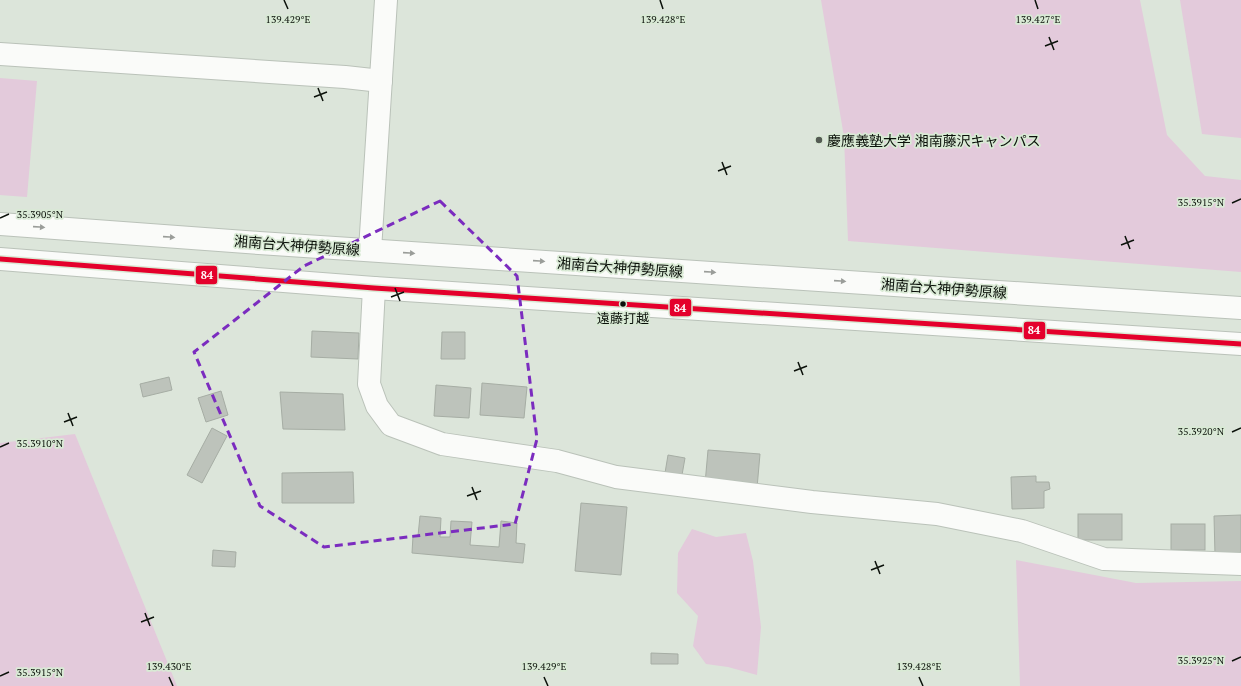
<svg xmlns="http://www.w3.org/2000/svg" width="1241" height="686" font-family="'PT Serif','Noto Sans JP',serif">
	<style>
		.green { fill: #e3cadb }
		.building { fill: #bdc3bb; stroke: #a6ada4 }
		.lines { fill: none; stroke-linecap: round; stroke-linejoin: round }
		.minor-casing { stroke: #bac2b9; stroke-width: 24 }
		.minor { stroke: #fafbf9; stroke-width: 22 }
		.bus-1-casing { stroke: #d9ead5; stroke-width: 8 }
		.bus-1 { stroke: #e4002b; stroke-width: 5 }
		.oneway { fill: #9a9d99 }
		.marked { fill: none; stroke: #7b2cbf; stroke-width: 3; stroke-dasharray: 8 5; stroke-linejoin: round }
		.ticks { fill: none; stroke: #0b110a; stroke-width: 1.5 }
		.poi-dot { fill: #545b53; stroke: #d9ead5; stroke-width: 1.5 }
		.bus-dot { fill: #0b110a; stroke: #d9ead5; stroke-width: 1.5 }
		.labels { text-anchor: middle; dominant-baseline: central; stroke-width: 3.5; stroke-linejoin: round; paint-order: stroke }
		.bus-label { font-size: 13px; fill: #0b110a; stroke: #d9ead5 }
		.poi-label { font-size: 14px; fill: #0b110a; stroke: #d9ead5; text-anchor: start }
		.street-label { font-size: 14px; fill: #0b110a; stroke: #d9ead5 }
		.ticks-label { font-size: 10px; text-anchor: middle; fill: #0b110a; stroke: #d9ead5; stroke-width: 3.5; stroke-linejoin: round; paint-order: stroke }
		.line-badge { stroke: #d9ead5; stroke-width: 1.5 }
		.badge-label { font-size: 11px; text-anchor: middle; font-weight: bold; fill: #fff }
	</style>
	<rect width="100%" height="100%" fill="#dce5da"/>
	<!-- green -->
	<g class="green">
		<polygon points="821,0 1140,0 1167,135 1205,176 1241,180 1241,272 848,241 844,137"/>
		<polygon points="1180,0 1241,0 1241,138 1202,134"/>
		<polygon points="0,78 37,81 27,197 0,195"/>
		<polygon points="75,434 177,686 0,686 0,443"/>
		<polygon points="692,529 716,537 746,533 753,561 761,627 757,675 728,667 706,664 693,646 698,616 677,593 678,553"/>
		<polygon points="1016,560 1136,583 1241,581 1241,686 1020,686"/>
	</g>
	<!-- building -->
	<g class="building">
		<polygon points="312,331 359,333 358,359 311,357"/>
		<polygon points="442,332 465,332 465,359 441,359"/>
		<polygon points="169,377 172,390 143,397 140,384"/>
		<polygon points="482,383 527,387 524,418 480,415"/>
		<polygon points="436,385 471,388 469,418 434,416"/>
		<polygon points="221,391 228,415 206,422 198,398"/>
		<polygon points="280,392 343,394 345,430 283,429"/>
		<polygon points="212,428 227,436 202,483 187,475"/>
		<polygon points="708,450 760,454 757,488 705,484"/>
		<polygon points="668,455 685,458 682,475 665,473"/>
		<polygon points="353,472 354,503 282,503 282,473"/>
		<polygon points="1036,476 1036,482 1049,482 1050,489 1044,491 1044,508 1012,509 1011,477"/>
		<polygon points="581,503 627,507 621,575 575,571"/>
		<rect x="1078" y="514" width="44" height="26"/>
		<polygon points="1241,515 1241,555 1215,555 1214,516"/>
		<polygon points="420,516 441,518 440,537 450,537 451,521 472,522 470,545 499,547 501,521 517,523 516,543 525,544 523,563 412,553 413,536 418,536"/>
		<rect x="1171" y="524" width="34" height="26"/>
		<polygon points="213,550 236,552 235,567 212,566"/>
		<polygon points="651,653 678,654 678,664 651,664"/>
	</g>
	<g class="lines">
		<defs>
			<g id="minor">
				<polyline points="0,54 345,77 381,81"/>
				<polyline points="0,224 259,243 1241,308"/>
				<polyline points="370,250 386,0"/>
				<polyline points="0,259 374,288 1241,344"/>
				<polyline points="374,288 369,384 377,406 391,425 442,444 557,461 616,477 812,502 937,514 1022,531 1104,559 1241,564"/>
			</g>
		</defs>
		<!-- minor casing -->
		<use href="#minor" class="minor-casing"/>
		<!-- minor -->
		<use href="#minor" class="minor"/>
		<defs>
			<polyline id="bus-1" points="0,259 374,288 1241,344"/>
		</defs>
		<!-- bus-1 casing -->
		<use href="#bus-1" class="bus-1-casing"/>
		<!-- bus-1 -->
		<use href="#bus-1" class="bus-1"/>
	</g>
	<!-- one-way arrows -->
	<defs><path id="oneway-solid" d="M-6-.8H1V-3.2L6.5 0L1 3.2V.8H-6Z"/></defs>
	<g class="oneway">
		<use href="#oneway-solid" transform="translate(39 227) rotate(4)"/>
		<use href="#oneway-solid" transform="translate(169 237) rotate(4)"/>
		<use href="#oneway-solid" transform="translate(409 253) rotate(4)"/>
		<use href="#oneway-solid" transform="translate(539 261) rotate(4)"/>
		<use href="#oneway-solid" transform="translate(710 272) rotate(4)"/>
		<use href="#oneway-solid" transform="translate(840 281) rotate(4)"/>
	</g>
	<!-- marked area -->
	<path class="marked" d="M440 201 517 276 537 439 515 524 324 547 260 506 194 352 304 266Z"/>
	<!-- ticks -->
	<path class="ticks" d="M284 0 288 9M660 0 663 9M1035 0 1038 9M1049 37 1054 50M1045 46 1058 41M318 88 323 101M314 97 327 92M722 162 727 175M718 171 731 166M1232 203 1241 199M0 218 9 214M1125 236 1130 249M1121 245 1134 240M395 288 400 301M391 297 404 292M798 362 803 375M794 371 807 366M68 413 73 426M64 422 77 417M1232 432 1241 428M0 447 9 443M472 487 477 500M467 496 481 491M875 561 880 574M871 570 884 565M145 613 150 626M141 622 154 617M1232 661 1241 657M0 676 9 672M169 677 173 686M544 677 548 686M919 677 923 686"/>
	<!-- markers -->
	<circle class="poi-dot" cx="819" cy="140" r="4"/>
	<circle class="bus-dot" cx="623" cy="304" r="3.5"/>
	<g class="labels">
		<!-- bus labels -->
		<g class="bus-label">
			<text x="623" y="318">遠藤打越</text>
		</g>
		<!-- poi labels -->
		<g class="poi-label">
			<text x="827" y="140">慶應義塾大学 湘南藤沢キャンパス</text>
		</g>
		<!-- street labels -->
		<g class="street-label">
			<text transform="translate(297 245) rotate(4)">湘南台大神伊勢原線</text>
			<text transform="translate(620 267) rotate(4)">湘南台大神伊勢原線</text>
			<text transform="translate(944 288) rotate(4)">湘南台大神伊勢原線</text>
		</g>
	</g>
	<g class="ticks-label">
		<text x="288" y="23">139.429°E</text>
		<text x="663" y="23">139.428°E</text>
		<text x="1038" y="23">139.427°E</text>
		<text x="1201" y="206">35.3915°N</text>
		<text x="40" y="218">35.3905°N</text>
		<text x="1201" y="435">35.3920°N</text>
		<text x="40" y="447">35.3910°N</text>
		<text x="1201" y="664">35.3925°N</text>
		<text x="169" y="670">139.430°E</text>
		<text x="544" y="670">139.429°E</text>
		<text x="919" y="670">139.428°E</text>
		<text x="40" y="676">35.3915°N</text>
	</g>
	<g class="line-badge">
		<rect x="195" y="265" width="23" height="20" rx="4" fill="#e4002b"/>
		<rect x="669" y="298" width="23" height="19" rx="4" fill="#e4002b"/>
		<rect x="1023" y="321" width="23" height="19" rx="4" fill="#e4002b"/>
	</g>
	<g class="badge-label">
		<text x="207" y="279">84</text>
		<text x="680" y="312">84</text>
		<text x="1034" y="334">84</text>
	</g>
</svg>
